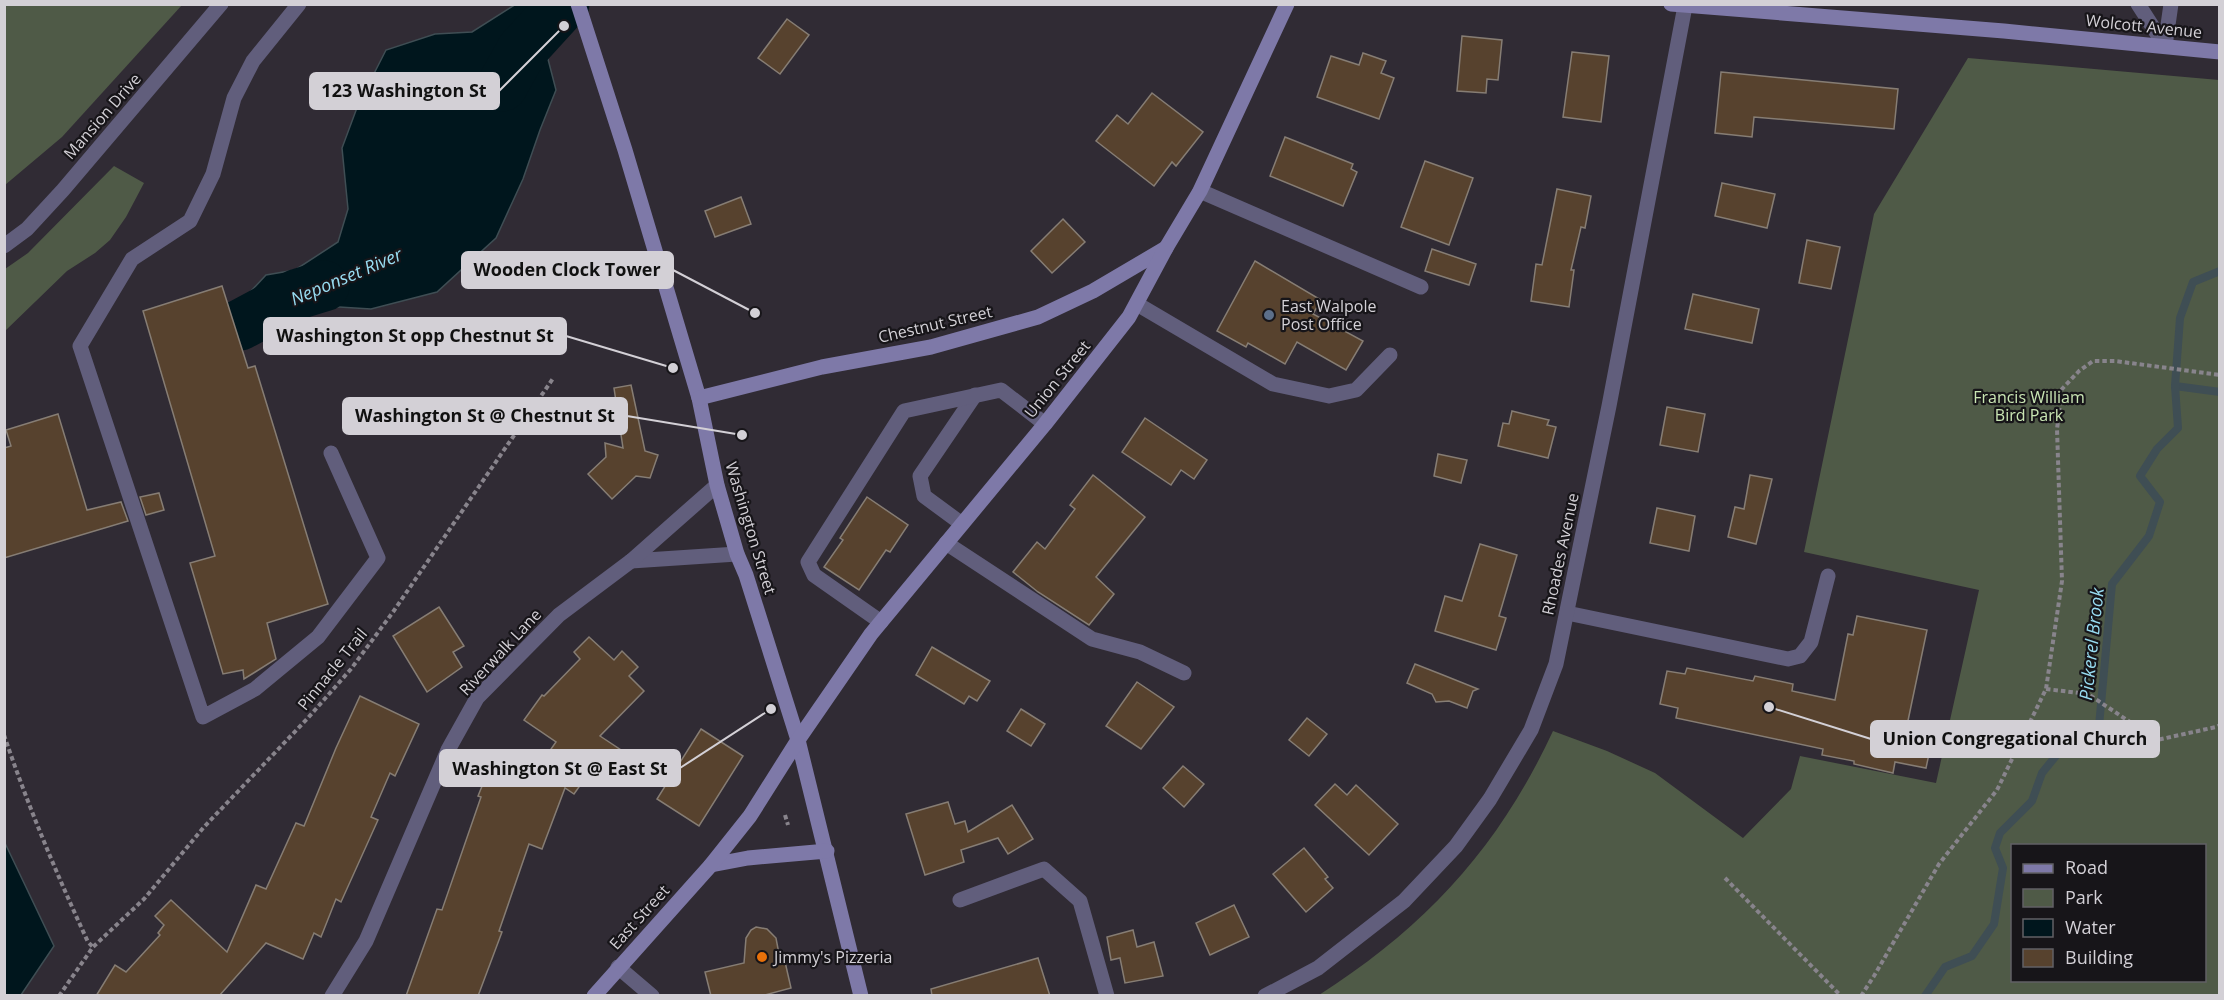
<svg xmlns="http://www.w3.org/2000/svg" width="2224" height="1000" font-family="'Open Sans',sans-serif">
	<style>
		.green { fill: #4f5a47; fill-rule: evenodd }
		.water { fill: #00161d; stroke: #3f4e54; stroke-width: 1.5 }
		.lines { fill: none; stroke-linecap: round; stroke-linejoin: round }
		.stream { stroke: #3f4e54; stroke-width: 8 }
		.river { stroke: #00161d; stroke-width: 51 }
		.building { fill: #57422e; stroke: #867d74; stroke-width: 1.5 }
		.path { stroke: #88848c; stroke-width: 4; stroke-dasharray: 4.5 3; stroke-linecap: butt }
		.lane { stroke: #615e7c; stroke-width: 15 }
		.street { stroke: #615e7c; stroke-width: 15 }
		.secondary { stroke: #7e79a8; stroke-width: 15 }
		.service-dot { fill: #5c6f8a; stroke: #171519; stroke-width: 2 }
		.food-dot { fill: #e8710a; stroke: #171519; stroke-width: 2 }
		.labels { text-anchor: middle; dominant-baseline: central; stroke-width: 4.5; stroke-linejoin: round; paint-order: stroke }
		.street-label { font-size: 16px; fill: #d3d0d6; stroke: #171519 }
		.poi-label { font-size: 16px; fill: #d3d0d6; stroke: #171519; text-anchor: start }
		.park-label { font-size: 16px; fill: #cae6b4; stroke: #171519 }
		.water-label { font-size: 18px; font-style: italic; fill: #98dcf1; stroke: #171519 }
		.leader { fill: none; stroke: #d3d0d6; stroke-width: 2 }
		.callout-dot { fill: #d3d0d6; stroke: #171519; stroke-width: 2 }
		.callout { fill: #d3d0d6; stroke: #d3d0d6; stroke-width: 2 }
		.callout-label { font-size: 18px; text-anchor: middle; font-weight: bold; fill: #111 }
	</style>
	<rect width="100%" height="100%" fill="#302b34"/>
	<!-- green -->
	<g class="green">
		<polygon points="5,4 182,5 62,137 5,185"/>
		<path d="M1968 58 2219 80V995H1319C1427 926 1499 847 1553 731L1607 751 1655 773 1743 838 1791 789 1800 756 1936 783 1979 590 1804 552 1874 214ZM2012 846H2204V980H2012Z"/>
		<polygon points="114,166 144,183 126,217 110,240 95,253 67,271 5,331 5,269 28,253"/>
	</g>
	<!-- water -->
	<g class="water">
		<polygon points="516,4 534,5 556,90 540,130 523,179 496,238 437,292 371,309 307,305 267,339 251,291 266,275 295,270 338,242 348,209 342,148 358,105 386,50 435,34 472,32"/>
		<polygon points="4,841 54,946 21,995 5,995"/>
	</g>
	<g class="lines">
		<!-- stream -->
		<g class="stream">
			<polyline points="2175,386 2220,392"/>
			<polyline points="1925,996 1945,967 1972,956 1994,924 2003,868 1995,848 2000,833 2032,801 2042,773 2064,746 2099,726 2112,584 2149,536 2160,502 2140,476 2157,449 2178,428 2175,386 2180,318 2193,282 2220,271"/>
		</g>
		<!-- river -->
		<g class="river">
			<polyline points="502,86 522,50 564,4"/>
			<polyline points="240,325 298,294 324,286"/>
		</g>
	</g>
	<!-- building -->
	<g class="building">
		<polygon points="787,19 809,35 780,74 758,58"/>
		<polygon points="1462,36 1502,40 1498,80 1487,79 1486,93 1457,91"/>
		<polygon points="1572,52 1609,56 1601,122 1563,117"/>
		<polygon points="1363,53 1386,61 1381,73 1394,78 1379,119 1317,97 1331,56 1359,65"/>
		<polygon points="1721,72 1898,89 1894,129 1754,117 1752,137 1715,133"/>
		<polygon points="1152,93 1203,132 1176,166 1172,162 1154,186 1096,141 1117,115 1128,124"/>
		<polygon points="1285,137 1353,164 1351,169 1357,172 1343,206 1270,176"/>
		<polygon points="1425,161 1473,178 1449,245 1401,227"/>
		<polygon points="1722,183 1775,194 1767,228 1715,216"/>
		<polygon points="1557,189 1591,196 1585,228 1581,227 1571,270 1574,270 1569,307 1531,301 1536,264 1542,265"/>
		<polygon points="741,197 751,224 715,237 705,211"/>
		<polygon points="1063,219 1085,242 1052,273 1031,251"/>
		<polygon points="1807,240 1840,247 1831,289 1799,283"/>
		<polygon points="1432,249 1476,264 1469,285 1425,271"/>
		<polygon points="1255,261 1321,300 1313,314 1363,341 1346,370 1297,342 1285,364 1248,343 1246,347 1217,331"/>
		<polygon points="222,286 248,368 255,366 328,604 267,623 276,659 244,679 243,670 223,674 190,563 215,556 143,311"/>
		<polygon points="1693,294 1759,309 1752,343 1685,329"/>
		<polygon points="631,385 645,451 658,455 650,478 636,476 612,499 588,474 606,457 605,443 623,448 614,388"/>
		<polygon points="1667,407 1705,414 1698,452 1660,445"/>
		<polygon points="1512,411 1549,420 1547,425 1556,427 1548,458 1498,446 1503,423 1509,424"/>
		<polygon points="58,414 87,510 121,502 128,521 4,558 4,448 11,446 6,430"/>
		<polygon points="1145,418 1207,460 1194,479 1181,470 1171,485 1122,452"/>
		<polygon points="1438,454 1467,460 1461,483 1434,476"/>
		<polygon points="1093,475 1145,517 1096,577 1114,594 1089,625 1038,592 1013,572 1037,542 1045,549 1075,509 1070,505"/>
		<polygon points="1750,475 1772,479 1756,544 1728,537 1735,507 1744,509"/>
		<polygon points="159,493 164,510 146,515 140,497"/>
		<polygon points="867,497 908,525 890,552 886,550 859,590 824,567 843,540 840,538"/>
		<polygon points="1657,508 1695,516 1689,551 1650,543"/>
		<polygon points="1480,544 1517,555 1499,616 1506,618 1496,650 1435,631 1445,596 1462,601"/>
		<polygon points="439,607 464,646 453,652 462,667 427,692 393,636"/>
		<polygon points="1857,616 1927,630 1905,735 1932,740 1926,768 1895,762 1893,773 1854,764 1854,761 1822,755 1823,749 1676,718 1678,708 1660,704 1667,671 1685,674 1687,668 1753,681 1755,676 1793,684 1792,691 1835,700 1848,634 1853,635"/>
		<polygon points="589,637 614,660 622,651 638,667 629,676 644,691 600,736 621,750 607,769 602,765 592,781 586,777 574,794 565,788 542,849 529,844 499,931 502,932 478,996 406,996 437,909 442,910 481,797 478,796 487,774 509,782 512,775 528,782 556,742 524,720 542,695 544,696 580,659 574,652"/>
		<polygon points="932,647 990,681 977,701 969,696 964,704 916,675"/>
		<polygon points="1415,664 1443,675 1478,689 1473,691 1467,708 1449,701 1436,702 1432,694 1407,683"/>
		<polygon points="1137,682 1174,707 1141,749 1106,726"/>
		<polygon points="360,696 419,724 395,776 390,773 371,817 378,820 341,902 336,899 321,937 314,933 303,959 266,943 219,996 96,996 115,965 126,972 160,935 158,933 164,925 155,916 171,900 227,952 256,885 266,889 296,823 304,826 336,748"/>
		<polygon points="1021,709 1045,724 1031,746 1007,731"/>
		<polygon points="1307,718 1327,734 1309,756 1289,740"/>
		<polygon points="701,729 743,756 699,826 657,799"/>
		<polygon points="1183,766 1204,784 1184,807 1163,788"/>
		<polygon points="1335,784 1347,795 1356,785 1398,824 1369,855 1315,805"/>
		<polygon points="948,802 955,824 965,821 968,832 1012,805 1033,839 1008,854 998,838 961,850 964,862 925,875 906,814"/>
		<polygon points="1304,848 1328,877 1325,879 1333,888 1306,912 1273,874"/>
		<polygon points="1234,905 1249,937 1210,955 1196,923"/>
		<polygon points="756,927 767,929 776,938 779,954 783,953 791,988 761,996 711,996 705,972 744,963 746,938 751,930"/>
		<polygon points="1133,930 1137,947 1154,942 1163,976 1125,983 1120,958 1111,960 1107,937"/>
		<polygon points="1038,958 1050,996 932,996 931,989"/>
	</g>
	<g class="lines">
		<!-- path -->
		<g class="path">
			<polyline points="2046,689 2088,694 2157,740 2216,727 2220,725"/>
			<path d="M4 735C28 806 57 875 88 942L93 947"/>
			<polyline points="785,815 788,825"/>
			<polyline points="1725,878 1841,996"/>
			<polyline points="59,996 93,947 144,899 204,827 307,719 351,669 393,612 554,377"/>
			<polyline points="1861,996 1874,976 1939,864 1997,790 2046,689 2062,581 2057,429 2062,389 2079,371 2093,361 2115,361 2220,375"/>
		</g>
		<!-- lane -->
		<g class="lane">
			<polyline points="299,4 253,61 234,98 213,174 190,221 132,259 80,346 203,717 255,689 318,637 378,558 331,453"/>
			<polyline points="1200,191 1421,287"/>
			<polyline points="1137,304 1273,384 1329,396 1356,390 1390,355"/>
			<polyline points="962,524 924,496 920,476 975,395"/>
			<polyline points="946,543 1092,639 1140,652 1184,673"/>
			<polyline points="1567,613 1788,659 1800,656 1811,642 1828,576"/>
			<polyline points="881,622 814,575 808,562 904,411 1001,390 1045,424"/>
			<polyline points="960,900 1044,869 1080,901 1107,996"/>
			<polyline points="618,967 652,996"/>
		</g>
		<!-- street -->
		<g class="street">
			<polyline points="2138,4 2165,46"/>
			<polyline points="2165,46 2171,4"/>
			<polyline points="4,246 27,229 63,190 221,4"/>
			<polyline points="631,561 737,554"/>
			<polyline points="332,996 366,941 448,750 477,698 559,615 631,561 717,485"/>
			<polyline points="1265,996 1318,968 1404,901 1456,846 1490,799 1531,730 1556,664 1609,406 1685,6"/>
		</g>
		<!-- secondary -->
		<g class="secondary">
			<polyline points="578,4 625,150 699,398 717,485 737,554 746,575 798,740 861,996"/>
			<polyline points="1671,4 2004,31 2220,52"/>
			<polyline points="699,398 822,367 931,347 1038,317 1093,291 1166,248"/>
			<polyline points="711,865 748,858 827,851"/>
			<polyline points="594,996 711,865 750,816 798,740 871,634 1045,424 1129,317 1166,248 1200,191 1287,4"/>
		</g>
	</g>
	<!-- markers -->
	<circle class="service-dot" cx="1269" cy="315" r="6"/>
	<circle class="food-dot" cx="762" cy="957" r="6"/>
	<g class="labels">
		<!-- street labels -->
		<g class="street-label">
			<text transform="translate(2144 26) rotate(6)">Wolcott Avenue</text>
			<text transform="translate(102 116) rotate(-49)">Mansion Drive</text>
			<text transform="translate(935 324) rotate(-13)">Chestnut Street</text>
			<text transform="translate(1057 379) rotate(-51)">Union Street</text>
			<text transform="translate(751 528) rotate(73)">Washington Street</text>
			<text transform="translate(1560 554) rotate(-78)">Rhoades Avenue</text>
			<text transform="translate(500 652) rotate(-47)">Riverwalk Lane</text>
			<text transform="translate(332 669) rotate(-51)">Pinnacle Trail</text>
			<text transform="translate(639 917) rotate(-48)">East Street</text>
		</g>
		<!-- poi labels -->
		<g class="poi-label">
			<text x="1281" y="306">East Walpole<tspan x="1281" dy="18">Post Office</tspan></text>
			<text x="774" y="957">Jimmy's Pizzeria</text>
		</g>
		<!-- park labels -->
		<g class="park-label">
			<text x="2029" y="397">Francis William<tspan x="2029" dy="18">Bird Park</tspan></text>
		</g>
		<!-- water labels -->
		<g class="water-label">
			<text transform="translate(346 276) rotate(-23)">Neponset River</text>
			<text transform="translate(2091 644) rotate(-84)">Pickerel Brook</text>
		</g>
	</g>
	<!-- callouts -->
	<path class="leader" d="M564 26L499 91M755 313L673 270M673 368L566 336M742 435L627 416M1769 707L1871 739M771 709L680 768"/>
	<g class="callout-dot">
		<circle cx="564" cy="26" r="6"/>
		<circle cx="755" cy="313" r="6"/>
		<circle cx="673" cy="368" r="6"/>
		<circle cx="742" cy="435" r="6"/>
		<circle cx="1769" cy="707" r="6"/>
		<circle cx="771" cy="709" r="6"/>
	</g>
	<g class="callout">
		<rect x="310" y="73" width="189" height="36" rx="6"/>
		<rect x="462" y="252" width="211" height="36" rx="6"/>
		<rect x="264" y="318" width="302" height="36" rx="6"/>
		<rect x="343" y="398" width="284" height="36" rx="6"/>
		<rect x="1871" y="721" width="288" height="36" rx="6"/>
		<rect x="440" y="750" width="240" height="36" rx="6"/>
	</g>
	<g class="callout-label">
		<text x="404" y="97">123 Washington St</text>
		<text x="567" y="276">Wooden Clock Tower</text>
		<text x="415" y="342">Washington St opp Chestnut St</text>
		<text x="485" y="422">Washington St @ Chestnut St</text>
		<text x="2015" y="745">Union Congregational Church</text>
		<text x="560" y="775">Washington St @ East St</text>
	</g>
	<!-- border -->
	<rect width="2224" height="1000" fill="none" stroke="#d3d0d6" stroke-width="12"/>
	<!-- legend -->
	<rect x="2011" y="844" width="195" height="138" fill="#171519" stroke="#626065" stroke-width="1.5"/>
	<rect x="2023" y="864" width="30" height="9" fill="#7e79a8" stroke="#626065" stroke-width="1.5"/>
	<text x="2065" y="874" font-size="18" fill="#d3d0d6">Road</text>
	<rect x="2023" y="889" width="30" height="18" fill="#4f5a47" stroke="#626065" stroke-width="1.5"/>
	<text x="2065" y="904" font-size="18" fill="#d3d0d6">Park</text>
	<rect x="2023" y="919" width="30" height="18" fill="#00161d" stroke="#626065" stroke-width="1.5"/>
	<text x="2065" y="934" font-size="18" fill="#d3d0d6">Water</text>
	<rect x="2023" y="949" width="30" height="18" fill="#57422e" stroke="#626065" stroke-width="1.5"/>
	<text x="2065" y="964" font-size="18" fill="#d3d0d6">Building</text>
</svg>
